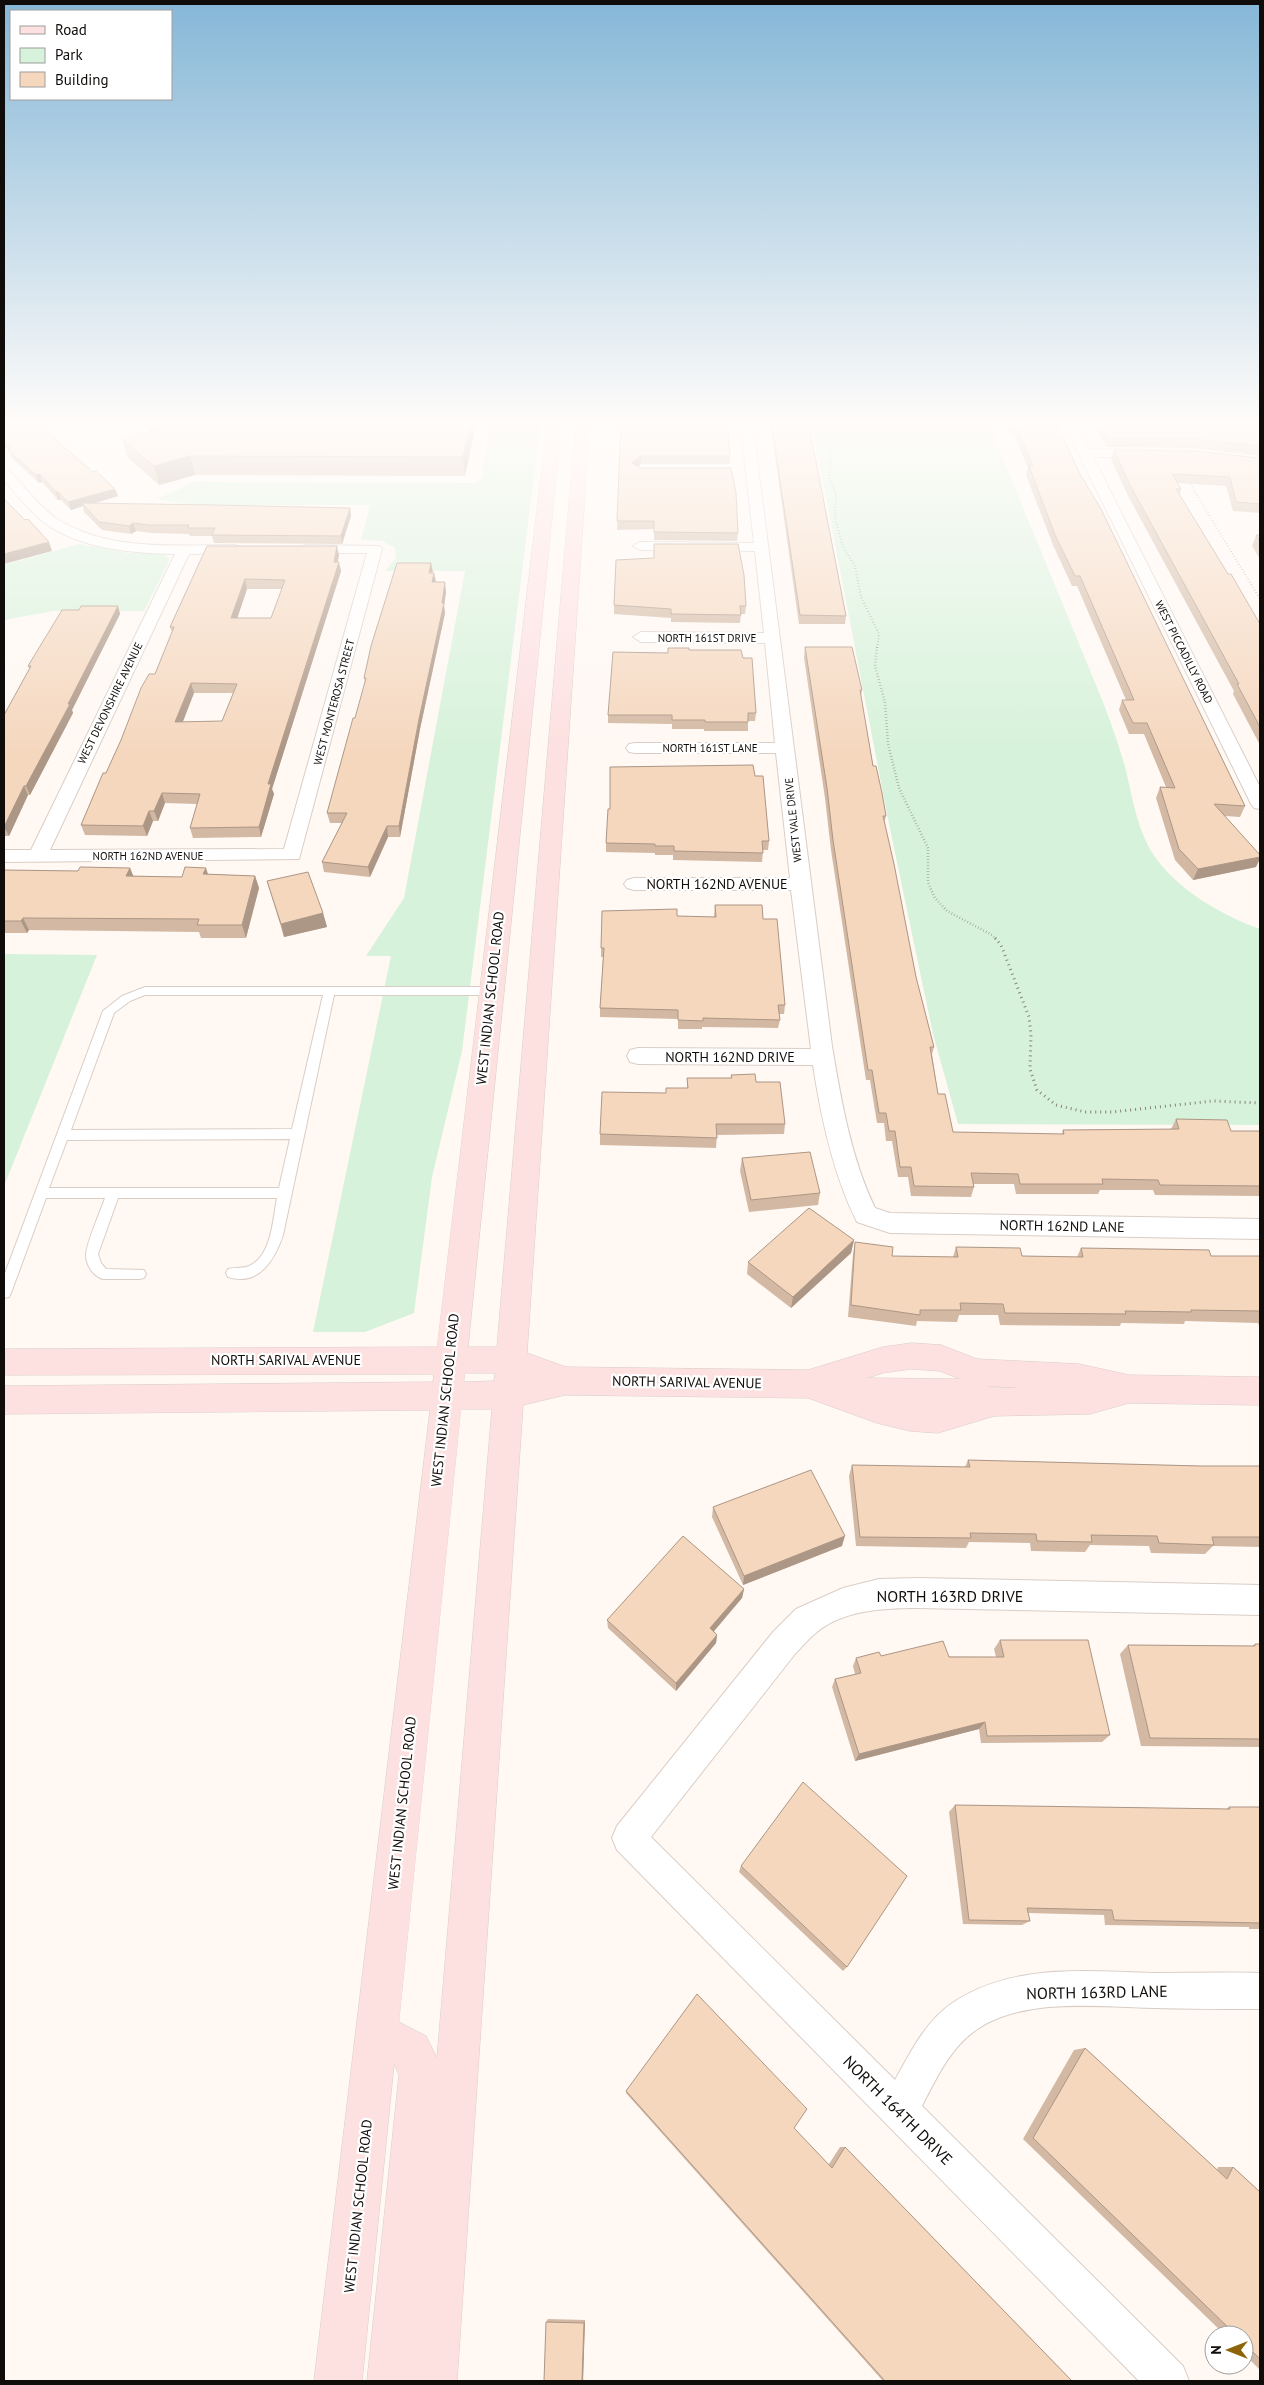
<svg xmlns="http://www.w3.org/2000/svg" width="1264" height="2385" font-family="'PT Sans',sans-serif">
	<style>
		.green { fill: #d6f2da }
		.lines { fill: none; stroke-linecap: round; stroke-linejoin: round }
		.lane-casing { stroke: #d9cec6; stroke-width: 2 }
		.street-casing { stroke: #d9cec6; stroke-width: 2 }
		.secondary-casing { stroke: #d9cec6; stroke-width: 1 }
		.path-far2 { stroke: #88837f; stroke-width: 2; stroke-dasharray: 0.5 2.5; stroke-linecap: butt }
		.path-far1 { stroke: #88837f; stroke-width: 2.5; stroke-dasharray: 0.5 2.5; stroke-linecap: butt }
		.path { stroke: #88837f; stroke-width: 3; stroke-dasharray: 1 4; stroke-linecap: butt }
		.lane { fill: #fff; fill-rule: evenodd }
		.street { fill: #fff; fill-rule: evenodd }
		.secondary { fill: #fde0e0; fill-rule: evenodd }
		.wall { fill: #d3b9a3; fill-rule: evenodd }
		.shaded-wall { fill: #ac9685 }
		.building { fill: #f5d7be; stroke: #ac9685; fill-rule: evenodd }
		.labels { text-anchor: middle; dominant-baseline: central; stroke-width: 4.5; stroke-linejoin: round; paint-order: stroke }
		.far-street-label { font-size: 11px; fill: #100c09; stroke: #fff }
		.street-label { font-size: 14px; fill: #100c09; stroke: #fff }
		.near-street-label { font-size: 16px; fill: #100c09; stroke: #fff }
	</style>
	<rect width="100%" height="100%" fill="#fff8f3"/>
	<!-- green -->
	<g class="green">
		<polygon points="490,420 541,420 462,1051 432,1177 414,1313 365,1332 313,1332 391,956 366,956 404,898 465,571 385,571 396,558 395,548 382,541 361,540 370,505 189,505 157,499 194,482 475,483 482,479"/>
		<path d="M811 420H987L1103 702C1111 723 1119 745 1125 767 1132 795 1137 829 1153 854 1176 889 1221 915 1260 929V1125L958 1124 933 1034 889 824Z"/>
		<polygon points="79,544 129,553 164,554 170,559 144,611 53,611 4,620 4,565"/>
		<polygon points="4,954 97,955 4,1186"/>
	</g>
	<g class="lines">
		<defs>
			<path id="lane" d="M145 987H491L496 991 491 995H334L283 1235C275 1259 259 1287 228 1277L226 1273 228 1269C235 1267 245 1269 251 1265 272 1254 273 1218 277 1198H118L98 1254 101 1263 106 1269 144 1270 146 1274 144 1278 139 1279H103C93 1276 86 1265 86 1255 86 1244 101 1210 105 1198H46L11 1293 9 1297 4 1298V1276L103 1011 122 996ZM145 995H323L292 1129 71 1130 114 1013 130 1001ZM290 1139 279 1188H49L67 1140Z"/>
			<g id="street">
				<path d="M740 420H752L832 1046C841 1100 851 1158 875 1208L890 1213 1260 1219V1239L890 1233 857 1222C833 1174 821 1118 813 1065L638 1064 630 1062 627 1056 630 1050 638 1048 811 1049 791 890H634L627 888 624 884 627 880 634 878H790L776 753H635L629 752 626 748 629 744 635 743H775L765 643 641 642 633 637 641 632 764 633 755 551 640 550 633 546 640 542 754 543Z"/>
				<polygon points="1062,420 1074,420 1089,449 1146,449 1152,453 1146,457 1093,457 1260,787 1260,809 1254,808 1251,804"/>
				<path d="M4 469 9 470C24 486 38 506 57 519 110 552 177 545 236 545L243 549 236 553 189 554 50 850 284 849 367 553H305L298 549 305 545 380 546 382 549 299 859 4 862V850H31L175 554C131 553 77 549 41 520 27 508 16 494 4 480Z"/>
				<path d="M917 1578 1260 1585V1615L917 1608C885 1608 843 1610 817 1632 809 1638 802 1647 795 1654L651 1837 895 2080C910 2053 925 2022 951 2004 1010 1963 1086 1971 1154 1973 1189 1973 1225 1972 1260 1973V2009C1225 2009 1189 2009 1154 2008 1100 2007 1022 1997 976 2030 950 2048 936 2079 922 2106L1183 2366 1189 2381H1139L617 1850 612 1838 617 1826 773 1632 796 1609 843 1588 879 1579Z"/>
			</g>
			<path id="secondary" d="M548 420H562L468 1347H497L576 420H590L527 1353 566 1367 808 1370 883 1347 912 1343 941 1345 977 1359 1079 1364 1129 1375 1260 1377V1405L1129 1403 1090 1414 994 1416 938 1433 910 1431 877 1423 808 1398 565 1395 523 1405 457 2381H367L399 2075 394 2064 362 2381H314L430 1410 4 1414V1386L433 1382 434 1374 4 1375V1349L437 1347ZM912 1369 940 1371 960 1379 867 1378 883 1373ZM465 1373H495L494 1381 464 1382ZM987 1386 1021 1388H994ZM461 1409H492L437 2058 426 2036 399 2022Z"/>
		</defs>
		<!-- lane casing -->
		<use href="#lane" class="lane-casing"/>
		<!-- street casing -->
		<use href="#street" class="street-casing"/>
		<!-- secondary casing -->
		<use href="#secondary" class="secondary-casing"/>
		<!-- path-far2 -->
		<g class="path-far2">
			<polyline points="832,420 823,425 821,431 831,454 829,477 836,494 835,517 843,547 855,566 861,597 879,634 877,649"/>
			<polyline points="1189,482 1260,599"/>
		</g>
		<!-- path-far1 -->
		<polyline class="path-far1" points="877,647 875,666 885,702 888,744 899,788 928,848 928,883 935,898 947,911 992,935 996,939"/>
		<!-- path -->
		<polyline class="path" points="995,938 1001,945 1029,1017 1031,1034 1030,1069 1037,1090 1056,1105 1085,1112 1112,1112 1213,1101 1260,1103"/>
		<!-- lane -->
		<use href="#lane" class="lane"/>
		<!-- street -->
		<use href="#street" class="street"/>
		<!-- secondary -->
		<use href="#secondary" class="secondary"/>
	</g>
	<!-- wall -->
	<g class="wall">
		<polygon points="4,420 58,442 93,472 115,489 118,496 93,504 350,508 351,516 342,544 214,543 212,536 190,536 189,534 151,533 136,531 131,534 102,530 84,512 83,506 71,510 61,500 58,500 42,482 39,483 11,457 8,450 4,446"/>
		<polygon points="136,420 477,420 465,476 195,475 159,485 127,457 122,439 150,431"/>
		<polygon points="621,420 730,456 730,464 641,464 638,466 738,533 737,541 654,540 654,529 617,530"/>
		<polygon points="769,420 808,420 846,616 845,624 799,624 771,428"/>
		<polygon points="1004,420 1055,420 1080,474 1245,806 1240,817 1225,816 1256,867 1193,880 1175,860 1156,798 1160,787 1166,787 1144,734 1129,734 1119,710 1122,700 1126,700 1077,586 1072,586 1053,545 1026,475 1028,468 1014,435 1011,435"/>
		<polygon points="1092,420 1201,420 1260,425 1260,456 1193,448 1106,447"/>
		<polygon points="1114,450 1260,458 1260,513 1233,511 1226,486 1178,483 1181,489 1180,495 1228,574 1260,624 1260,745 1233,694 1234,691 1127,494 1111,459"/>
		<polygon points="1256,535 1260,535 1260,559 1252,546"/>
		<path d="M207 546 339 555 337 562 341 571 272 789 274 794 261 837 193 838 190 828 197 804 165 803 158 821H153L147 836 85 835 81 825 155 674 172 632 170 627ZM247 589H282L271 618H237ZM194 693H233L222 721 182 722Z"/>
		<polygon points="433,573 436,582 446,592 444,606 445,613 420,729 400,837 388,837 370,877 324,872 322,862 342,823 330,823 327,813 355,718 365,682 364,678"/>
		<polygon points="614,605 746,606 745,614 741,614 740,623 671,622 671,618 614,614"/>
		<polygon points="118,606 120,614 72,710 73,713 30,795 28,795 9,836 4,836 4,715 29,669 28,666 79,610"/>
		<polygon points="805,647 862,690 861,696 873,766 886,816 884,823 916,977 934,1047 932,1054 938,1094 953,1132 1062,1134 1063,1130 1171,1129 1176,1119 1231,1131 1260,1131 1260,1196 1155,1195 1153,1190 1100,1190 1098,1194 1016,1194 1014,1184 973,1184 974,1187 971,1197 911,1196 908,1177 898,1177 892,1141 886,1141 884,1123 877,1123 870,1080 866,1080 831,850 825,798 804,658"/>
		<polygon points="689,650 743,658 756,713 755,721 748,721 748,731 704,731 704,729 672,729 672,724 608,723 608,715 668,653"/>
		<polygon points="755,776 769,841 768,850 763,850 762,862 673,860 673,855 655,855 655,853 606,852 606,843 610,809"/>
		<polygon points="1260,865 1260,877 1259,868"/>
		<polygon points="130,868 133,876 182,877 208,874 255,876 259,888 246,938 201,938 199,932 29,930 27,933 4,933 4,870 78,871"/>
		<polygon points="267,881 323,913 327,927 284,937"/>
		<polygon points="715,905 763,919 785,1005 784,1014 779,1014 780,1020 778,1028 702,1027 702,1029 678,1029 678,1019 600,1017 600,1008 603,957 601,957 601,948 677,916 714,917"/>
		<polygon points="731,1075 756,1082 785,1124 784,1134 717,1135 716,1148 600,1145 600,1134 666,1093 687,1088 687,1078 731,1078"/>
		<polygon points="742,1158 820,1193 818,1205 749,1212 740,1171"/>
		<polygon points="854,1240 851,1253 791,1308 747,1274 748,1262"/>
		<polygon points="855,1242 892,1256 953,1257 956,1247 1022,1256 1077,1257 1081,1248 1211,1256 1260,1256 1260,1326 1259,1326 1258,1323 1185,1321 1184,1324 1121,1323 1120,1326 1000,1325 998,1315 959,1315 957,1322 917,1321 916,1326 848,1317 853,1254"/>
		<polygon points="968,1460 1201,1466 1260,1466 1260,1547 1213,1546 1205,1554 1151,1553 1149,1546 1090,1545 1085,1552 1031,1551 1030,1543 969,1542 966,1548 856,1546 849,1476 852,1465 965,1467"/>
		<polygon points="713,1507 842,1546 743,1585 712,1517"/>
		<polygon points="744,1589 742,1598 714,1631 717,1635 716,1643 676,1691 608,1628 607,1620"/>
		<polygon points="1000,1640 1110,1735 1102,1742 981,1743 979,1729 855,1761 832,1687 835,1679 855,1674 853,1666 856,1658 881,1656 996,1657 994,1649"/>
		<polygon points="1255,1644 1260,1644 1260,1747 1141,1746 1120,1654 1128,1645 1252,1646"/>
		<polygon points="955,1805 1226,1809 1229,1807 1260,1807 1260,1929 1249,1929 1249,1927 1105,1925 1104,1915 1028,1913 1030,1921 1022,1925 963,1924 949,1812"/>
		<polygon points="741,1866 847,1967 843,1971 739,1872"/>
		<polygon points="1085,2048 1217,2170 1218,2167 1233,2167 1260,2192 1260,2370 1244,2354 1244,2335 1225,2335 1023,2139 1074,2050"/>
		<polygon points="626,2091 829,2164 840,2147 845,2147 1072,2381 883,2381 626,2093"/>
		<polygon points="548,2319 585,2320 583,2381 546,2322"/>
	</g>
	<!-- shaded-wall -->
	<g class="shaded-wall">
		<polygon points="472,420 477,420 465,476 463,457"/>
		<polygon points="190,456 195,475 159,485 154,466"/>
		<polygon points="641,456 641,464 632,471 632,463"/>
		<polygon points="40,474 42,482 39,483 36,475"/>
		<polygon points="115,489 118,496 84,506 82,503 83,506 71,510 68,502"/>
		<polygon points="56,492 58,492 61,500 58,500"/>
		<polygon points="350,508 351,516 342,544 341,536"/>
		<polygon points="133,523 136,531 131,534 129,526"/>
		<polygon points="49,542 52,551 4,564 4,554"/>
		<polygon points="337,546 339,555 336,571 334,562"/>
		<polygon points="339,562 341,571 272,789 274,794 261,837 259,827 268,784"/>
		<polygon points="431,563 433,572 429,573"/>
		<polygon points="434,573 436,582 432,582"/>
		<polygon points="245,579 247,589 234,628 231,618"/>
		<polygon points="445,582 446,592 444,606 445,613 420,729 400,837 399,826"/>
		<polygon points="118,606 120,614 72,710 73,713 30,795 26,786"/>
		<polygon points="191,683 194,693 179,732 175,722"/>
		<polygon points="24,786 28,795 9,836 4,827"/>
		<polygon points="162,793 165,803 158,821 154,811"/>
		<polygon points="149,811 153,821 147,836 143,826"/>
		<polygon points="387,826 388,837 370,877 368,867"/>
		<polygon points="1260,857 1260,859 1256,867 1193,880 1198,869"/>
		<polygon points="130,868 135,880 126,876"/>
		<polygon points="206,868 210,880 203,874"/>
		<polygon points="255,876 259,888 246,938 242,925"/>
		<polygon points="323,913 327,927 284,937 281,924"/>
		<polygon points="23,918 29,930 27,933 21,921"/>
		<polygon points="854,1240 851,1253 791,1308 793,1297"/>
		<polygon points="845,1536 842,1546 743,1585 744,1576"/>
		<polygon points="744,1589 742,1598 709,1637 710,1628"/>
		<polygon points="717,1635 716,1643 676,1691 676,1683"/>
		<polygon points="985,1722 979,1729 855,1761 859,1754"/>
		<polygon points="585,2320 583,2381 582,2381 584,2323"/>
	</g>
	<!-- building -->
	<g class="building">
		<polygon points="4,420 32,420 35,422 40,421 58,442 93,472 96,471 115,489 68,502 58,492 56,492 40,474 36,475 8,450 11,449 4,441"/>
		<polygon points="153,420 472,420 463,457 190,456 154,466 122,439 163,428"/>
		<polygon points="621,420 727,420 730,456 641,456 632,463 641,468 731,468 736,493 738,533 654,532 654,521 617,521"/>
		<polygon points="771,420 808,420 846,616 800,615"/>
		<polygon points="1011,420 1055,420 1080,474 1101,509 1245,806 1214,804 1260,855 1260,857 1198,869 1179,849 1160,787 1175,788 1147,723 1133,723 1122,700 1134,700 1080,576 1075,576 1055,535 1029,466 1033,466 1016,426 1013,426"/>
		<polygon points="1098,420 1201,420 1260,425 1260,446 1196,439 1108,439"/>
		<polygon points="1114,450 1196,451 1260,458 1260,504 1236,502 1230,477 1172,474 1181,489 1176,489 1228,574 1231,574 1260,624 1260,727 1237,684 1239,684 1130,485"/>
		<polygon points="4,499 25,520 28,519 49,542 4,554"/>
		<polygon points="82,503 214,505 350,508 341,536 212,535 215,528 188,528 189,525 149,525 133,523 129,526 99,522"/>
		<polygon points="1256,535 1260,535 1260,541"/>
		<polygon points="654,544 738,544 744,575 746,606 740,606 741,615 671,614 671,609 614,605 616,560 654,558"/>
		<path d="M207 546H337L334 562H339L268 784H271L259 827 190 828 200 794 162 793 154 811H149L143 826 81 825 103 773H106L121 740 141 688 149 674H155L174 627H170ZM245 579 285 580 271 618H231ZM191 683 237 684 222 721 175 722Z"/>
		<polygon points="397,563 431,563 429,573 434,573 432,582 445,582 442,603 444,603 419,719 399,826 387,826 368,867 322,862 347,813 327,813 353,718 355,718 366,678 364,678 371,646"/>
		<polygon points="81,606 118,606 68,704 70,704 26,786 24,786 4,827 4,715 31,666 28,666 62,610 79,610"/>
		<polygon points="805,647 852,647 862,690 860,690 873,766 876,766 882,793 886,816 883,816 894,864 916,977 934,1047 930,1047 938,1094 945,1094 953,1132 1064,1134 1063,1130 1179,1129 1176,1119 1227,1120 1231,1131 1260,1131 1260,1186 1160,1185 1158,1180 1102,1179 1103,1184 1020,1184 1018,1174 971,1173 974,1187 914,1186 911,1167 900,1167 895,1131 889,1131 886,1113 879,1113 872,1070 868,1070 833,840 827,788"/>
		<polygon points="668,648 689,648 689,650 741,650 743,658 752,658 756,713 748,713 748,722 705,722 705,720 672,720 672,715 608,715 613,652 668,653"/>
		<polygon points="753,765 755,776 763,776 769,841 762,841 763,853 674,851 674,846 655,846 655,844 606,843 608,809 610,809 610,767"/>
		<polygon points="80,867 130,868 126,876 182,877 185,867 206,868 203,874 255,876 242,925 197,925 199,919 23,918 21,921 4,921 4,870 78,871"/>
		<polygon points="308,872 323,913 281,924 267,881"/>
		<polygon points="715,905 762,905 763,919 777,919 785,1005 778,1005 780,1020 703,1018 703,1021 678,1020 678,1010 600,1008 604,948 601,948 602,911 677,909 677,916 716,917"/>
		<polygon points="755,1074 756,1082 780,1082 785,1124 716,1124 717,1138 600,1134 602,1092 666,1093 666,1088 688,1088 687,1078 732,1078 731,1075"/>
		<polygon points="810,1152 820,1193 751,1200 742,1158"/>
		<polygon points="809,1208 854,1240 793,1297 748,1262"/>
		<polygon points="855,1242 893,1247 892,1256 958,1257 956,1247 1020,1248 1022,1256 1083,1257 1081,1248 1209,1250 1211,1256 1260,1256 1260,1311 1191,1310 1191,1312 1125,1311 1126,1314 1005,1313 1003,1304 960,1303 961,1310 920,1310 920,1315 851,1305"/>
		<polygon points="968,1460 1201,1466 1260,1466 1260,1537 1212,1537 1214,1545 1159,1543 1157,1536 1091,1535 1092,1542 1037,1541 1036,1534 970,1533 971,1538 860,1537 852,1465 970,1467"/>
		<polygon points="811,1470 845,1536 744,1576 713,1507"/>
		<polygon points="683,1536 744,1589 710,1628 717,1635 676,1683 607,1620"/>
		<polygon points="1000,1640 1088,1640 1110,1735 987,1736 985,1722 859,1754 835,1679 861,1673 856,1658 879,1652 881,1656 943,1641 949,1657 1004,1657"/>
		<polygon points="1255,1644 1260,1644 1260,1739 1150,1738 1128,1645 1255,1646"/>
		<polygon points="803,1782 907,1876 847,1967 741,1866"/>
		<polygon points="955,1805 1230,1809 1229,1807 1260,1807 1260,1923 1114,1920 1112,1910 1027,1908 1030,1921 969,1920"/>
		<polygon points="697,1994 807,2109 794,2128 832,2168 845,2147 1072,2381 885,2381 626,2091"/>
		<polygon points="1085,2048 1227,2179 1233,2167 1260,2192 1260,2359 1244,2343 1244,2335 1236,2335 1033,2138"/>
		<polygon points="546,2322 584,2323 582,2381 544,2381"/>
	</g>
	<!-- sky -->
	<linearGradient id="sky" x2="0" y2="1"><stop stop-color="#85b7d7"/><stop offset="0.56" stop-color="#fffcfa"/><stop offset="1" stop-color="#fffcfa" stop-opacity="0"/></linearGradient>
	<rect width="1264" height="754" fill="url(#sky)"/>
	<g class="labels">
		<!-- far-street labels -->
		<g class="far-street-label">
			<text x="707" y="638">NORTH 161ST DRIVE</text>
			<text transform="translate(1184 652) rotate(63)">WEST PICCADILLY ROAD</text>
			<text transform="translate(334 702) rotate(-75)">WEST MONTEROSA STREET</text>
			<text transform="translate(110 703) rotate(-64)">WEST DEVONSHIRE AVENUE</text>
			<text x="710" y="748">NORTH 161ST LANE</text>
			<text transform="translate(793 820) rotate(-96)">WEST VALE DRIVE</text>
			<text x="148" y="856">NORTH 162ND AVENUE</text>
		</g>
		<!-- street labels -->
		<g class="street-label">
			<text x="717" y="884">NORTH 162ND AVENUE</text>
			<text transform="translate(490 998) rotate(-84)">WEST INDIAN SCHOOL ROAD</text>
			<text x="730" y="1057">NORTH 162ND DRIVE</text>
			<text transform="translate(1062 1226) rotate(1)">NORTH 162ND LANE</text>
			<text x="286" y="1360">NORTH SARIVAL AVENUE</text>
			<text transform="translate(687 1382) rotate(1)">NORTH SARIVAL AVENUE</text>
			<text transform="translate(445 1400) rotate(-84)">WEST INDIAN SCHOOL ROAD</text>
			<text transform="translate(402 1803) rotate(-84)">WEST INDIAN SCHOOL ROAD</text>
			<text transform="translate(358 2206) rotate(-84)">WEST INDIAN SCHOOL ROAD</text>
		</g>
		<!-- near-street labels -->
		<g class="near-street-label">
			<text x="950" y="1596">NORTH 163RD DRIVE</text>
			<text transform="translate(1097 1992) rotate(-1)">NORTH 163RD LANE</text>
			<text transform="translate(898 2110) rotate(45)">NORTH 164TH DRIVE</text>
		</g>
	</g>
	<!-- border -->
	<rect width="1264" height="2385" fill="none" stroke="#100c09" stroke-width="10"/>
	<!-- legend -->
	<rect x="10" y="10" width="162" height="90" fill="#ffffff" stroke="#9f9e9d"/>
	<rect x="20" y="26" width="25" height="8" fill="#fde0e0" stroke="#9f9e9d"/>
	<text x="55" y="35" font-size="15" fill="#100c09">Road</text>
	<rect x="20" y="48" width="25" height="15" fill="#d6f2da" stroke="#9f9e9d"/>
	<text x="55" y="60" font-size="15" fill="#100c09">Park</text>
	<rect x="20" y="72" width="25" height="15" fill="#f5d7be" stroke="#9f9e9d"/>
	<text x="55" y="85" font-size="15" fill="#100c09">Building</text>
	<!-- north arrow -->
	<g transform="translate(1229 2350) rotate(270)"><circle r="24" fill="#ffffff" stroke="#9f9e9d"/>
	<path d="M0-4L9 19L0 12L-9 19Z" fill="#8d6508"/>
	<text y="-8" font-size="14" font-weight="bold" text-anchor="middle" fill="#100c09">N</text>
	</g>
</svg>
